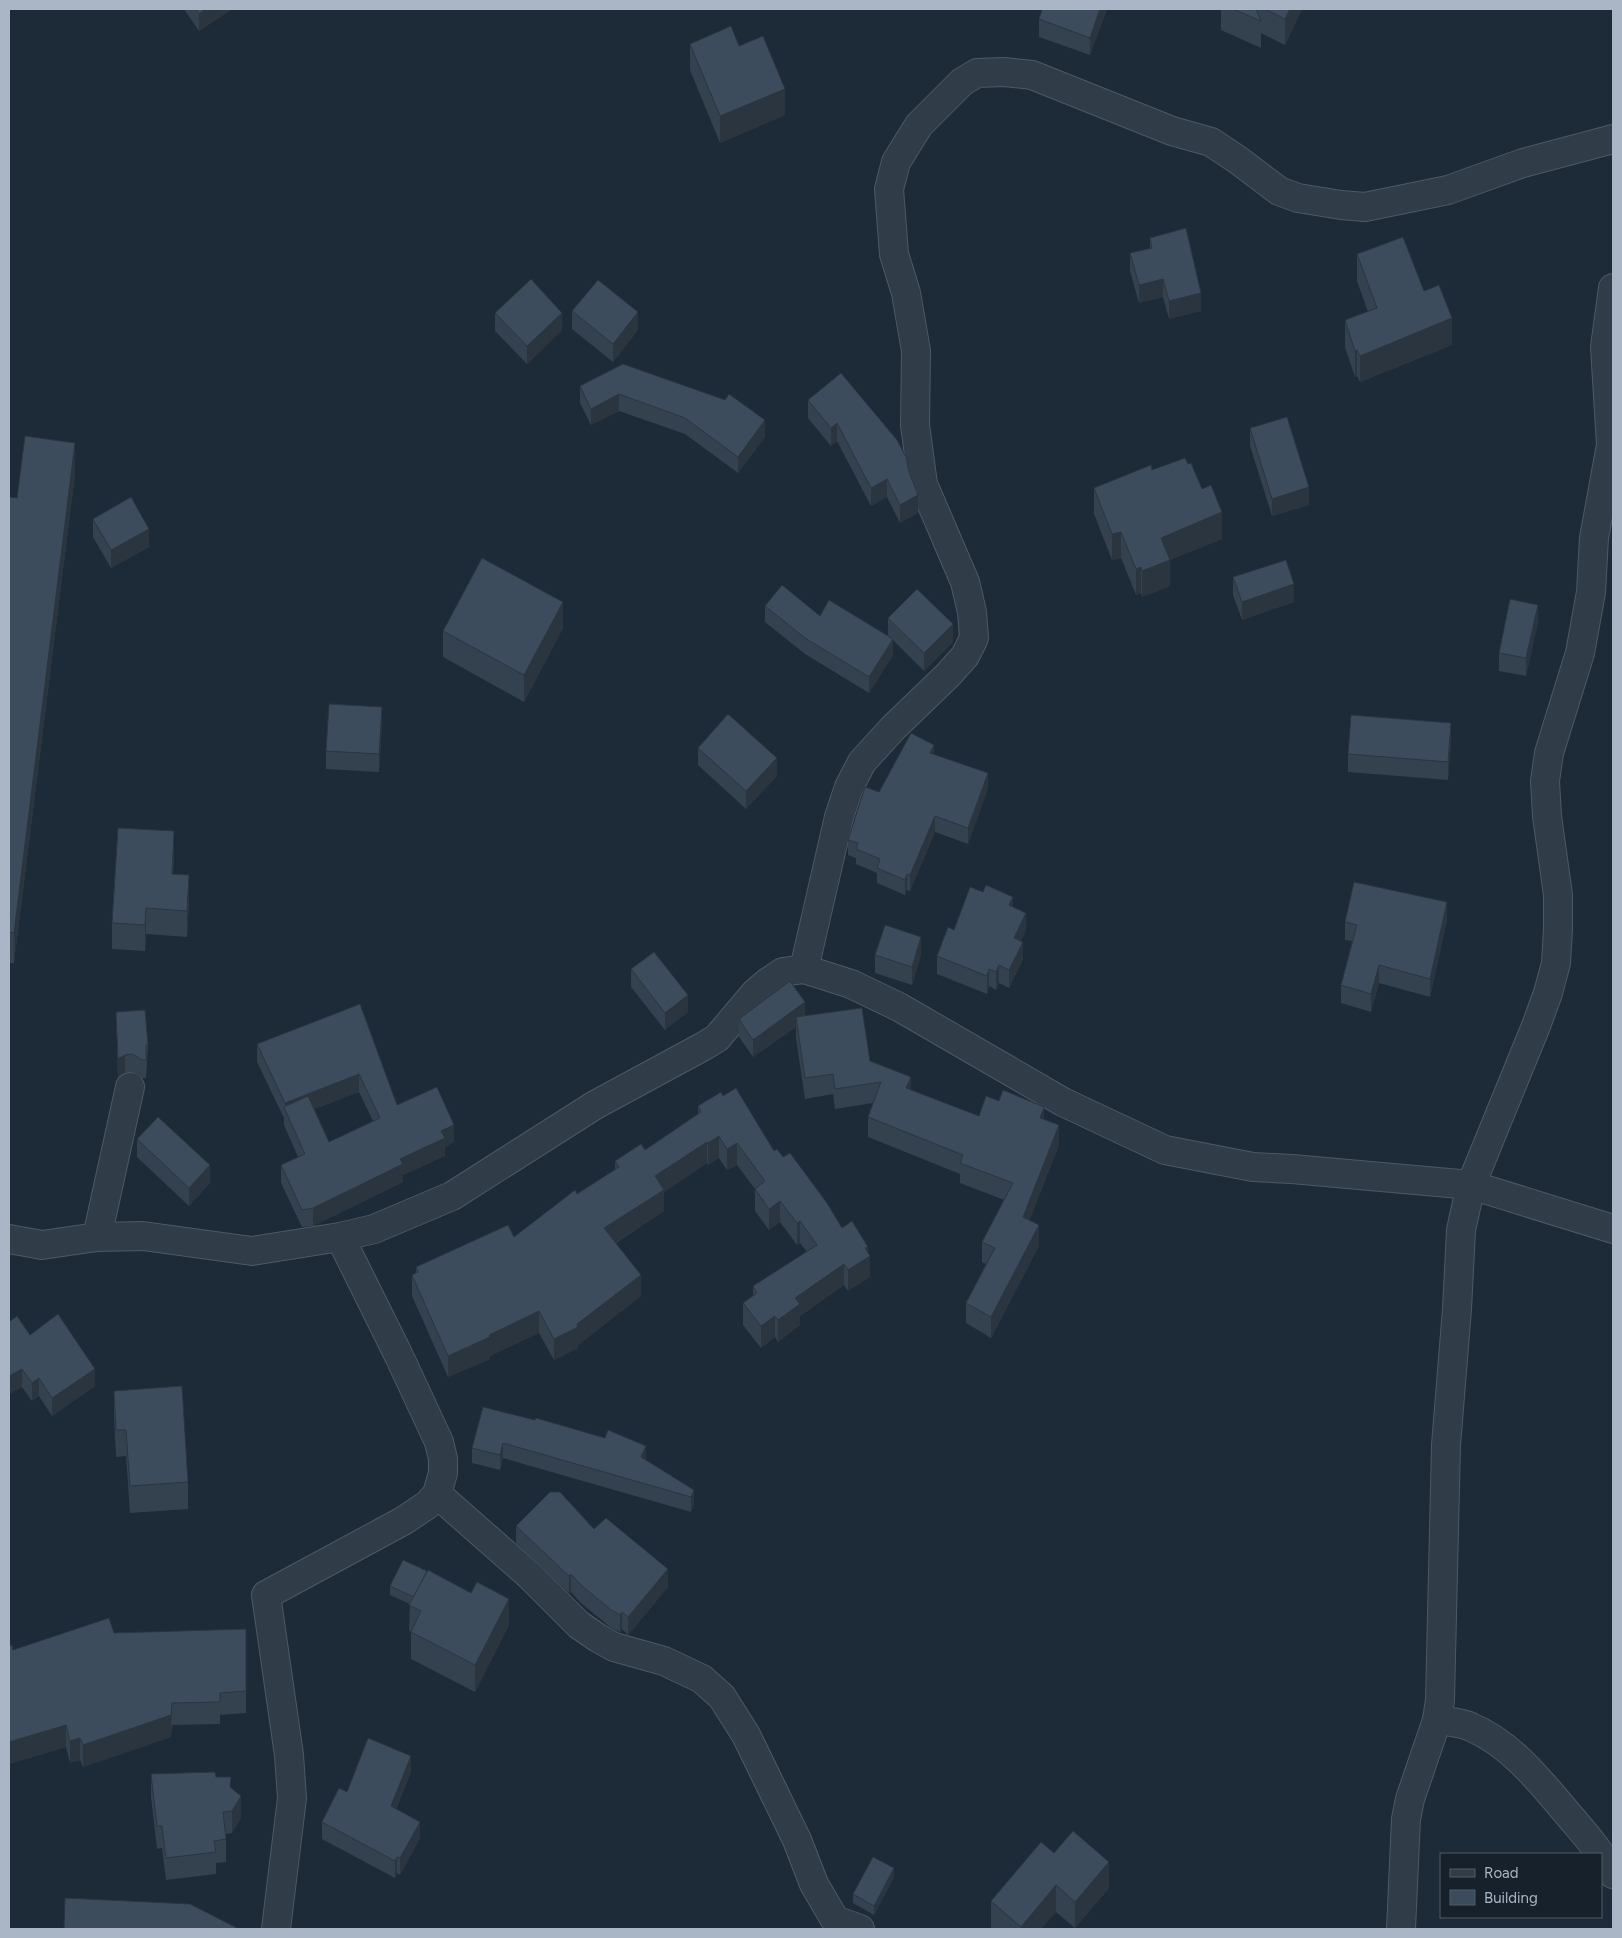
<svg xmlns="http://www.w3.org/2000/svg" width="1622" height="1938" font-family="Figtree,sans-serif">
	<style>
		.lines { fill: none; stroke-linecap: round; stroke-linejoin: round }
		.minor-casing { stroke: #4e5966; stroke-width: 30 }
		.minor { stroke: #303c47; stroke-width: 28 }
		.wall { fill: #34414f; fill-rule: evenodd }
		.shaded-wall { fill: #2b3540 }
		.building { fill: #3d4c5c; stroke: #2b3540 }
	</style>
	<rect width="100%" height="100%" fill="#1d2a37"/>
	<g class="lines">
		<defs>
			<g id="minor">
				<polyline points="804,969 839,817 849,787 862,762 893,728 948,675 965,656 974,638 972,612 965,582 923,484 915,425 916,351 906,293 894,254 889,189 896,162 919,125 962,82 977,73 1004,72 1032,75 1172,131 1211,142 1238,160 1279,191 1298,198 1341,205 1365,207 1448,190 1523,163 1613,139"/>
				<polyline points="97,1237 130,1087"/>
				<polyline points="9,1239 42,1245 97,1237 143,1236 252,1251 340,1237 374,1229 452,1196 595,1105 704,1046 717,1038 755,993 768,982 783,972 804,969 851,984 899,1007 1063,1102 1165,1150 1253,1167 1292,1169 1471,1185 1613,1229"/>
				<polyline points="437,1494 529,1575 579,1625 598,1638 614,1647 664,1661 702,1679 722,1697 746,1735 797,1840 814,1884 835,1920 860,1929"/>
				<path d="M1437 1720C1448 1722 1461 1722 1471 1727 1511 1744 1540 1781 1567 1813 1584 1833 1601 1852 1613 1874"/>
				<polyline points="276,1929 292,1798 289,1755 266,1595 403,1521 427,1505 437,1494 443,1473 443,1459 439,1442 399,1356 340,1237"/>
				<polyline points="1401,1929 1406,1819 1410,1799 1437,1720 1440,1700 1446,1445 1457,1309 1461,1230 1471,1185 1536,1026 1548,993 1556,963 1558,929 1558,895 1547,816 1545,781 1549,753 1580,653 1591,592 1594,538 1611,445 1605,347 1613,288"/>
			</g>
		</defs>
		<!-- minor casing -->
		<use href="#minor" class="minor-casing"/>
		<!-- minor -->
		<use href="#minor" class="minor"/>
	</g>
	<!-- wall -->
	<g class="wall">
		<polygon points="184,9 232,9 199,31"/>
		<polygon points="1107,9 1090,55 1039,37 1039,19"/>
		<polygon points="1221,9 1302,9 1285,45 1261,33 1261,48 1221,30"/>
		<polygon points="690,44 739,46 785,115 720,143 690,70"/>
		<polygon points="1150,238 1201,311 1169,319 1163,297 1139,303 1130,271 1130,253 1150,249"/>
		<polygon points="1357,254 1424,291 1452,345 1360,382 1357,376 1355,377 1345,347 1345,320 1368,312 1357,281"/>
		<polygon points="572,311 638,330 613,362 572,329"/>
		<polygon points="495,313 562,330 527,364 495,331"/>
		<polygon points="623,364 765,437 738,473 685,434 619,411 591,425 580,403 580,386"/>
		<polygon points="808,400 909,472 918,513 900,523 887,497 871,506 837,441 831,446 808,418"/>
		<polygon points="1250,428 1309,505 1272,516 1250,446"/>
		<polygon points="1152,470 1222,539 1170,560 1170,586 1142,597 1141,593 1136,595 1121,558 1112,560 1094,514 1094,488"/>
		<polygon points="75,474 14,963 9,963 9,497 17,498"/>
		<polygon points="93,519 149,547 111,568 93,537"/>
		<polygon points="1233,577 1294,602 1242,620 1233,595"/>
		<polygon points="765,606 820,616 888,636 888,618 953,642 924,671 893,640 893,655 869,693 805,654 765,622"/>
		<polygon points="1538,622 1526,676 1499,671 1499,653"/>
		<polygon points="563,628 524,702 443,657 443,631"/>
		<polygon points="382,724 379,772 326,769 326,751"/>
		<polygon points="1451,741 1448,780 1348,772 1348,754"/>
		<polygon points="698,748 777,776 746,809 698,765"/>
		<polygon points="934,754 988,788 968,844 935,832 910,891 907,890 905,895 877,883 877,873 856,864 856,858 848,855 848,840 879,792"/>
		<polygon points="174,858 173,874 189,902 187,937 146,934 145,951 112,949 112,923"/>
		<polygon points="1013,906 1026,930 1021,941 1023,959 1009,988 999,983 996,990 989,986 987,994 937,974 937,956 954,930"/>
		<polygon points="1447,920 1430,997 1379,983 1371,1012 1341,1003 1341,985 1352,941 1345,940 1345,922"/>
		<polygon points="875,955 921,955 912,985 875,973"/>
		<polygon points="631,969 688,1012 665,1030 631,987"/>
		<path d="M360 1004 397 1105 454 1142 445 1147V1156L403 1175V1182L313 1226 302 1227 281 1183V1165L298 1157 284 1125V1118L257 1062V1044ZM359 1092 373 1121 329 1142 314 1109Z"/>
		<polygon points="116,1012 148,1045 146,1078 142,1078 133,1072 125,1072 118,1077"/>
		<polygon points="805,1016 911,1090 979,1116 1044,1120 1059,1145 1029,1221 1039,1246 991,1338 966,1323 966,1303 986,1264 982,1262 982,1242 1004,1200 960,1183 960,1174 868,1137 868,1117 873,1103 835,1109 833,1094 805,1099 796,1038 796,1027 753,1057 739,1037 739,1019"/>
		<polygon points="698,1106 774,1151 842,1228 868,1253 870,1277 848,1291 844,1285 800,1316 800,1325 778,1342 775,1337 761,1348 743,1325 743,1303 753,1296 753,1286 807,1252 800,1243 797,1245 780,1222 769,1230 755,1211 755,1189 737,1165 727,1170 719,1158 708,1165 707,1163 664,1192 664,1211 616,1243 641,1296 578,1345 578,1348 554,1360 539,1333 490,1356 490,1359 448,1377 412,1296 412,1275 416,1273 416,1267 514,1237 577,1194 615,1170 615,1161 645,1150 698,1114"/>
		<polygon points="137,1139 210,1183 189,1206 137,1157"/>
		<polygon points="30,1335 95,1386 52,1416 39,1396 32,1401 22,1387 9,1394"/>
		<polygon points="114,1391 188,1482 188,1509 130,1513 126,1456 116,1457 114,1417"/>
		<polygon points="483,1407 646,1460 694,1490 694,1504 691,1512 503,1458 500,1470 472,1463 472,1448"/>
		<polygon points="516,1526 594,1529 668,1587 628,1635 622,1629 620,1632 610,1627 581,1603 571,1592 569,1593 516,1543"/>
		<polygon points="390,1586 509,1625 475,1692 411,1659 411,1632 409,1631 410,1604 390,1595"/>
		<polygon points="246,1629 246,1713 220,1715 220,1724 172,1725 171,1737 83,1767 80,1760 70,1763 66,1747 9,1764 9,1646 13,1650 114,1633"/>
		<polygon points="411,1772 396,1809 420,1838 400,1875 397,1873 395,1878 322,1839 322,1822 347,1792"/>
		<polygon points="151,1774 216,1777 231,1788 241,1818 232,1833 226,1834 226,1862 216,1863 216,1874 166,1880 162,1848 157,1849 151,1797"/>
		<polygon points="1054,1853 1109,1888 1075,1928 1056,1912 1041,1929 993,1929 991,1927 991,1901"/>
		<polygon points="894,1877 874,1915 853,1903 853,1894"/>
	</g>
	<!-- shaded-wall -->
	<g class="shaded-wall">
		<polygon points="206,9 232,9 199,31 199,14"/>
		<polygon points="1100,9 1107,9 1090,55 1090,38"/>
		<polygon points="1290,9 1302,9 1285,45 1285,19"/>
		<polygon points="785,89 785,115 720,143 720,116"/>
		<polygon points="1163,279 1163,297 1139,303 1139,285"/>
		<polygon points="1201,293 1201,311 1169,319 1169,301"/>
		<polygon points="638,312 638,330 613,362 613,344"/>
		<polygon points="562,313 562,330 527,364 527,346"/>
		<polygon points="1452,318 1452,345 1360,382 1360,356"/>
		<polygon points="1357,350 1357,376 1355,377 1355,351"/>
		<polygon points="619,394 619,411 591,425 591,409"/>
		<polygon points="765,420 765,437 738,473 738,457"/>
		<polygon points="837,423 837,441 831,446 831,428"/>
		<polygon points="75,443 75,474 14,963 14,933"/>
		<polygon points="887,479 887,497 871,506 871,488"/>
		<polygon points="1309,487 1309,505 1272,516 1272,499"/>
		<polygon points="918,495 918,513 900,523 900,505"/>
		<polygon points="1222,512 1222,539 1170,560 1170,586 1142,597 1142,571 1161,538"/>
		<polygon points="149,529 149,547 111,568 111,550"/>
		<polygon points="1121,532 1121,558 1112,560 1112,534"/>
		<polygon points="1141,567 1141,593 1136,595 1136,569"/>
		<polygon points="1294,584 1294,602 1242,620 1242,602"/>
		<polygon points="563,602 563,628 524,702 524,675"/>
		<polygon points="1538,605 1538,622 1526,676 1526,658"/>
		<polygon points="953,624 953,642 924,671 924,653"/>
		<polygon points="893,639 893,655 869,693 869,677"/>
		<polygon points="382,707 382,724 379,772 379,754"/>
		<polygon points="1451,723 1451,741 1448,780 1448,762"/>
		<polygon points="934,745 934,761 930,753"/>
		<polygon points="777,758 777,776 746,809 746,791"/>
		<polygon points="988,773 988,788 968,844 968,828"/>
		<polygon points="935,816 935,832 910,891 910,875"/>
		<polygon points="174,831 174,858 172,900 172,874"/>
		<polygon points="907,874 907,890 905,895 905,880"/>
		<polygon points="189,875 189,902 187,937 187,911"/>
		<polygon points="1013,897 1013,915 1009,905"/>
		<polygon points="1447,902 1447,920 1430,997 1430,979"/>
		<polygon points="146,908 146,934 145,951 145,925"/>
		<polygon points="1026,913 1026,930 1014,956 1014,938"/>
		<polygon points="921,937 921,955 912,985 912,967"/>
		<polygon points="1023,942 1023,959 1009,988 1009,970"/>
		<polygon points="999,965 999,983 996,990 996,972"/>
		<polygon points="1379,965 1379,983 1371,1012 1371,994"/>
		<polygon points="989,969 989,986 987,994 987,976"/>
		<polygon points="688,995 688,1012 665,1030 665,1013"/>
		<polygon points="805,1002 805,1020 796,1017 796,1027 753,1057 753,1040"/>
		<polygon points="125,1055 125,1072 118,1077 118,1059"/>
		<polygon points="359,1074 359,1092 289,1119 285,1110 285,1103"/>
		<polygon points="911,1077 911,1097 906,1088"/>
		<polygon points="1044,1107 1044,1127 1040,1118"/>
		<polygon points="454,1125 454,1142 445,1147 445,1156 403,1175 403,1182 313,1226 313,1208 400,1159 441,1131"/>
		<polygon points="1059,1125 1059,1145 1023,1237 1023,1217"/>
		<polygon points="719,1136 719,1158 708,1165 708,1143"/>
		<polygon points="707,1142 707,1163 664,1192 664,1211 604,1250 604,1228 655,1176"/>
		<polygon points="737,1143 737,1165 727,1170 727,1149"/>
		<polygon points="210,1165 210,1183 189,1206 189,1188"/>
		<polygon points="780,1201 780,1222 769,1230 769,1209"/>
		<polygon points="800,1221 800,1243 797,1245 797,1223"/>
		<polygon points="1039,1225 1039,1246 991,1338 991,1317"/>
		<polygon points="868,1247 868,1257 870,1256 870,1277 848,1291 848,1270 865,1248"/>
		<polygon points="844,1264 844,1285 800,1316 800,1325 778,1342 778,1320 795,1298"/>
		<polygon points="641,1275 641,1296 578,1345 578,1348 554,1360 554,1339 577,1324"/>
		<polygon points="539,1311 539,1333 490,1356 490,1359 448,1377 448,1356 489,1335"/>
		<polygon points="775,1316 775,1337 761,1348 761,1326"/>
		<polygon points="22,1369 22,1387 9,1394 9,1376"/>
		<polygon points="95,1369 95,1386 52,1416 52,1398"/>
		<polygon points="39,1378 39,1396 32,1401 32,1383"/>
		<polygon points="503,1443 503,1458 500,1470 500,1455"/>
		<polygon points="646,1446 646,1461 641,1457"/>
		<polygon points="694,1490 694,1504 691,1512 691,1497"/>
		<polygon points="668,1569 668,1587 628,1635 628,1617"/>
		<polygon points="571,1574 571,1592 569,1593 569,1576"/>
		<polygon points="509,1599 509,1625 475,1692 475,1665"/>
		<polygon points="622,1612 622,1629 620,1632 620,1615"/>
		<polygon points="172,1703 171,1737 83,1767 83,1745"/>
		<polygon points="66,1725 66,1747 9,1764 9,1742"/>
		<polygon points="80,1738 80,1760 70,1763 70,1741"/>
		<polygon points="411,1756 411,1772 391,1823 391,1806"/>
		<polygon points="241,1796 241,1818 232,1833 232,1811"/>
		<polygon points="420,1822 420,1838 400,1875 400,1858"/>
		<polygon points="397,1857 397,1873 395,1878 395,1861"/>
		<polygon points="1109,1862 1109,1888 1075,1928 1075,1902"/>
		<polygon points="894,1868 894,1877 874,1915 874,1906"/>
		<polygon points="1056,1885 1056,1912 1041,1929 1021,1929 1021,1927"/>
	</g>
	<!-- building -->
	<g class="building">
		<polygon points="196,9 206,9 199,14"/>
		<polygon points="1042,9 1100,9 1090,38 1039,19"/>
		<polygon points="1233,9 1256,9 1261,21"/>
		<polygon points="1265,9 1290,9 1285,19"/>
		<polygon points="731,26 739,46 763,36 785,89 720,116 690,44"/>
		<polygon points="1186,228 1201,293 1169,301 1163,279 1139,285 1130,253 1152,248 1150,238"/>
		<polygon points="1403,237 1424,291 1439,285 1452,318 1360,356 1357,350 1355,351 1345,320 1377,308 1357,254"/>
		<polygon points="531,279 562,313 527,346 495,313"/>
		<polygon points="598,280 638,312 613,344 572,311"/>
		<polygon points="623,364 725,400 729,394 765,420 738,457 685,418 619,394 591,409 580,386"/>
		<polygon points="841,373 897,440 906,457 909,472 918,495 900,505 887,479 871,488 837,423 831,428 808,400"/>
		<polygon points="1287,417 1309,487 1272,499 1250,428"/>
		<polygon points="25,436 75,443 14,933 9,932 9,497 17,498"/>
		<polygon points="1185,458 1188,464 1191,463 1202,489 1211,485 1222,512 1161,538 1170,560 1142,571 1141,567 1136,569 1121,532 1112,534 1094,488 1151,465 1152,470"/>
		<polygon points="131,497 149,529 111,550 93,519"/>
		<polygon points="482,558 563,602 524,675 443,631"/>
		<polygon points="1286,560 1294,584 1242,602 1233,577"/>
		<polygon points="782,585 820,616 829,600 893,639 869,677 805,638 765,606"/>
		<polygon points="917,589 953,624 924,653 888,618"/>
		<polygon points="1510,599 1538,605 1526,658 1499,653"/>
		<polygon points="329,704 382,707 379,754 326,751"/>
		<polygon points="728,714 777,758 746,791 698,748"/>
		<polygon points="1351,715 1451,723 1448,762 1348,754"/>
		<polygon points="911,733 934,745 930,753 988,773 968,828 935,816 910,875 907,874 905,880 877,868 880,859 856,849 858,843 848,840 865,787 879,792"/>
		<polygon points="118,828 174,831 172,874 189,875 187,911 146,908 145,925 112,923"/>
		<polygon points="1354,882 1447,902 1430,979 1379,965 1371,994 1341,985 1357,925 1345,922"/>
		<polygon points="986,885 1013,897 1009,905 1026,913 1014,938 1023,942 1009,970 999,965 996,972 989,969 987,976 937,956 948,927 954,930 970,887 983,892"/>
		<polygon points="885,925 921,937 912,967 875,955"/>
		<polygon points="654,952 688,995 665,1013 631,969"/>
		<polygon points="790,981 805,1002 753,1040 739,1019"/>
		<polygon points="360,1004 397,1105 437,1087 454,1125 441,1131 445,1138 400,1159 403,1164 313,1208 302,1210 281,1165 305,1154 284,1107 308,1096 329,1142 380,1118 359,1074 285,1103 257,1044"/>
		<polygon points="862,1008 870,1061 911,1077 906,1088 979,1116 986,1096 999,1101 1003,1090 1044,1107 1040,1118 1059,1125 1023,1217 1039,1225 991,1317 966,1303 995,1248 982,1242 1013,1183 960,1163 963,1155 868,1117 881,1082 835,1089 833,1074 805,1078 796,1017"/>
		<polygon points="145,1010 148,1045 146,1045 146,1060 142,1060 133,1054 125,1055 118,1059 116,1012"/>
		<polygon points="736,1088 774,1151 777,1149 783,1157 790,1153 827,1203 842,1228 852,1221 868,1247 865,1248 870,1256 848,1270 844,1264 795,1298 800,1304 778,1320 775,1316 761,1326 743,1303 757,1293 753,1286 817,1245 800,1221 797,1223 780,1201 769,1209 755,1189 765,1181 737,1143 727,1149 719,1136 708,1143 707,1142 655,1176 664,1190 604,1228 641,1275 577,1324 578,1327 554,1339 539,1311 489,1335 490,1337 448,1356 412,1275 418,1272 416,1267 508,1225 514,1237 575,1190 577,1194 619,1167 615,1161 641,1144 645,1150 701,1112 698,1106 721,1092 723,1096"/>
		<polygon points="158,1117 210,1165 189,1188 137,1139"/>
		<polygon points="58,1314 95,1369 52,1398 39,1378 32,1383 22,1369 9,1376 9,1322 17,1316 30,1335"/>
		<polygon points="182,1386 188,1482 130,1486 126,1430 116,1430 114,1391"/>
		<polygon points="483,1407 535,1420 536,1418 605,1438 608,1430 646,1446 641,1457 694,1490 691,1497 503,1443 500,1455 472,1448"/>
		<polygon points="550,1492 560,1492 594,1529 606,1518 668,1569 628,1617 622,1612 620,1615 610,1609 581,1585 571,1574 569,1576 516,1526"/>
		<polygon points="403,1560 427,1571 414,1597 390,1586"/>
		<polygon points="428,1570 471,1593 477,1582 509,1599 475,1665 411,1632 421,1611 409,1605"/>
		<polygon points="109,1618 114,1633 246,1629 246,1691 220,1693 220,1702 172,1703 171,1715 83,1745 80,1738 70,1741 66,1725 9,1742 9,1646 12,1645 13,1650"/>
		<polygon points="368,1738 411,1756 391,1806 420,1822 400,1858 397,1857 395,1861 322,1822 339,1788 347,1792"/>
		<polygon points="215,1772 216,1777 231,1777 230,1787 241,1796 232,1811 223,1812 226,1839 214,1841 216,1852 166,1858 162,1826 157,1826 151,1774"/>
		<polygon points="1073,1831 1109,1862 1075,1902 1056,1885 1021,1927 991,1901 1041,1842 1054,1853"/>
		<polygon points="873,1857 894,1868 874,1906 853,1894"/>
		<polygon points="65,1898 190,1904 239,1929 64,1929"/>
	</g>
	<!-- border -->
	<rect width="1622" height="1938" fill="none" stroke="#aab6c5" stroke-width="20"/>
	<!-- legend -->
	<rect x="1440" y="1853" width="162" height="65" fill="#16212b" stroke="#515d69"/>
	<rect x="1450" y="1869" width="25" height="8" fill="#303c47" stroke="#515d69"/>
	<text x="1484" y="1878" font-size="15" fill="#aab6c5">Road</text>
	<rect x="1450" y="1890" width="25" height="15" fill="#3d4c5c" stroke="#515d69"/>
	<text x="1484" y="1903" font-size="15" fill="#aab6c5">Building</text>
</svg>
